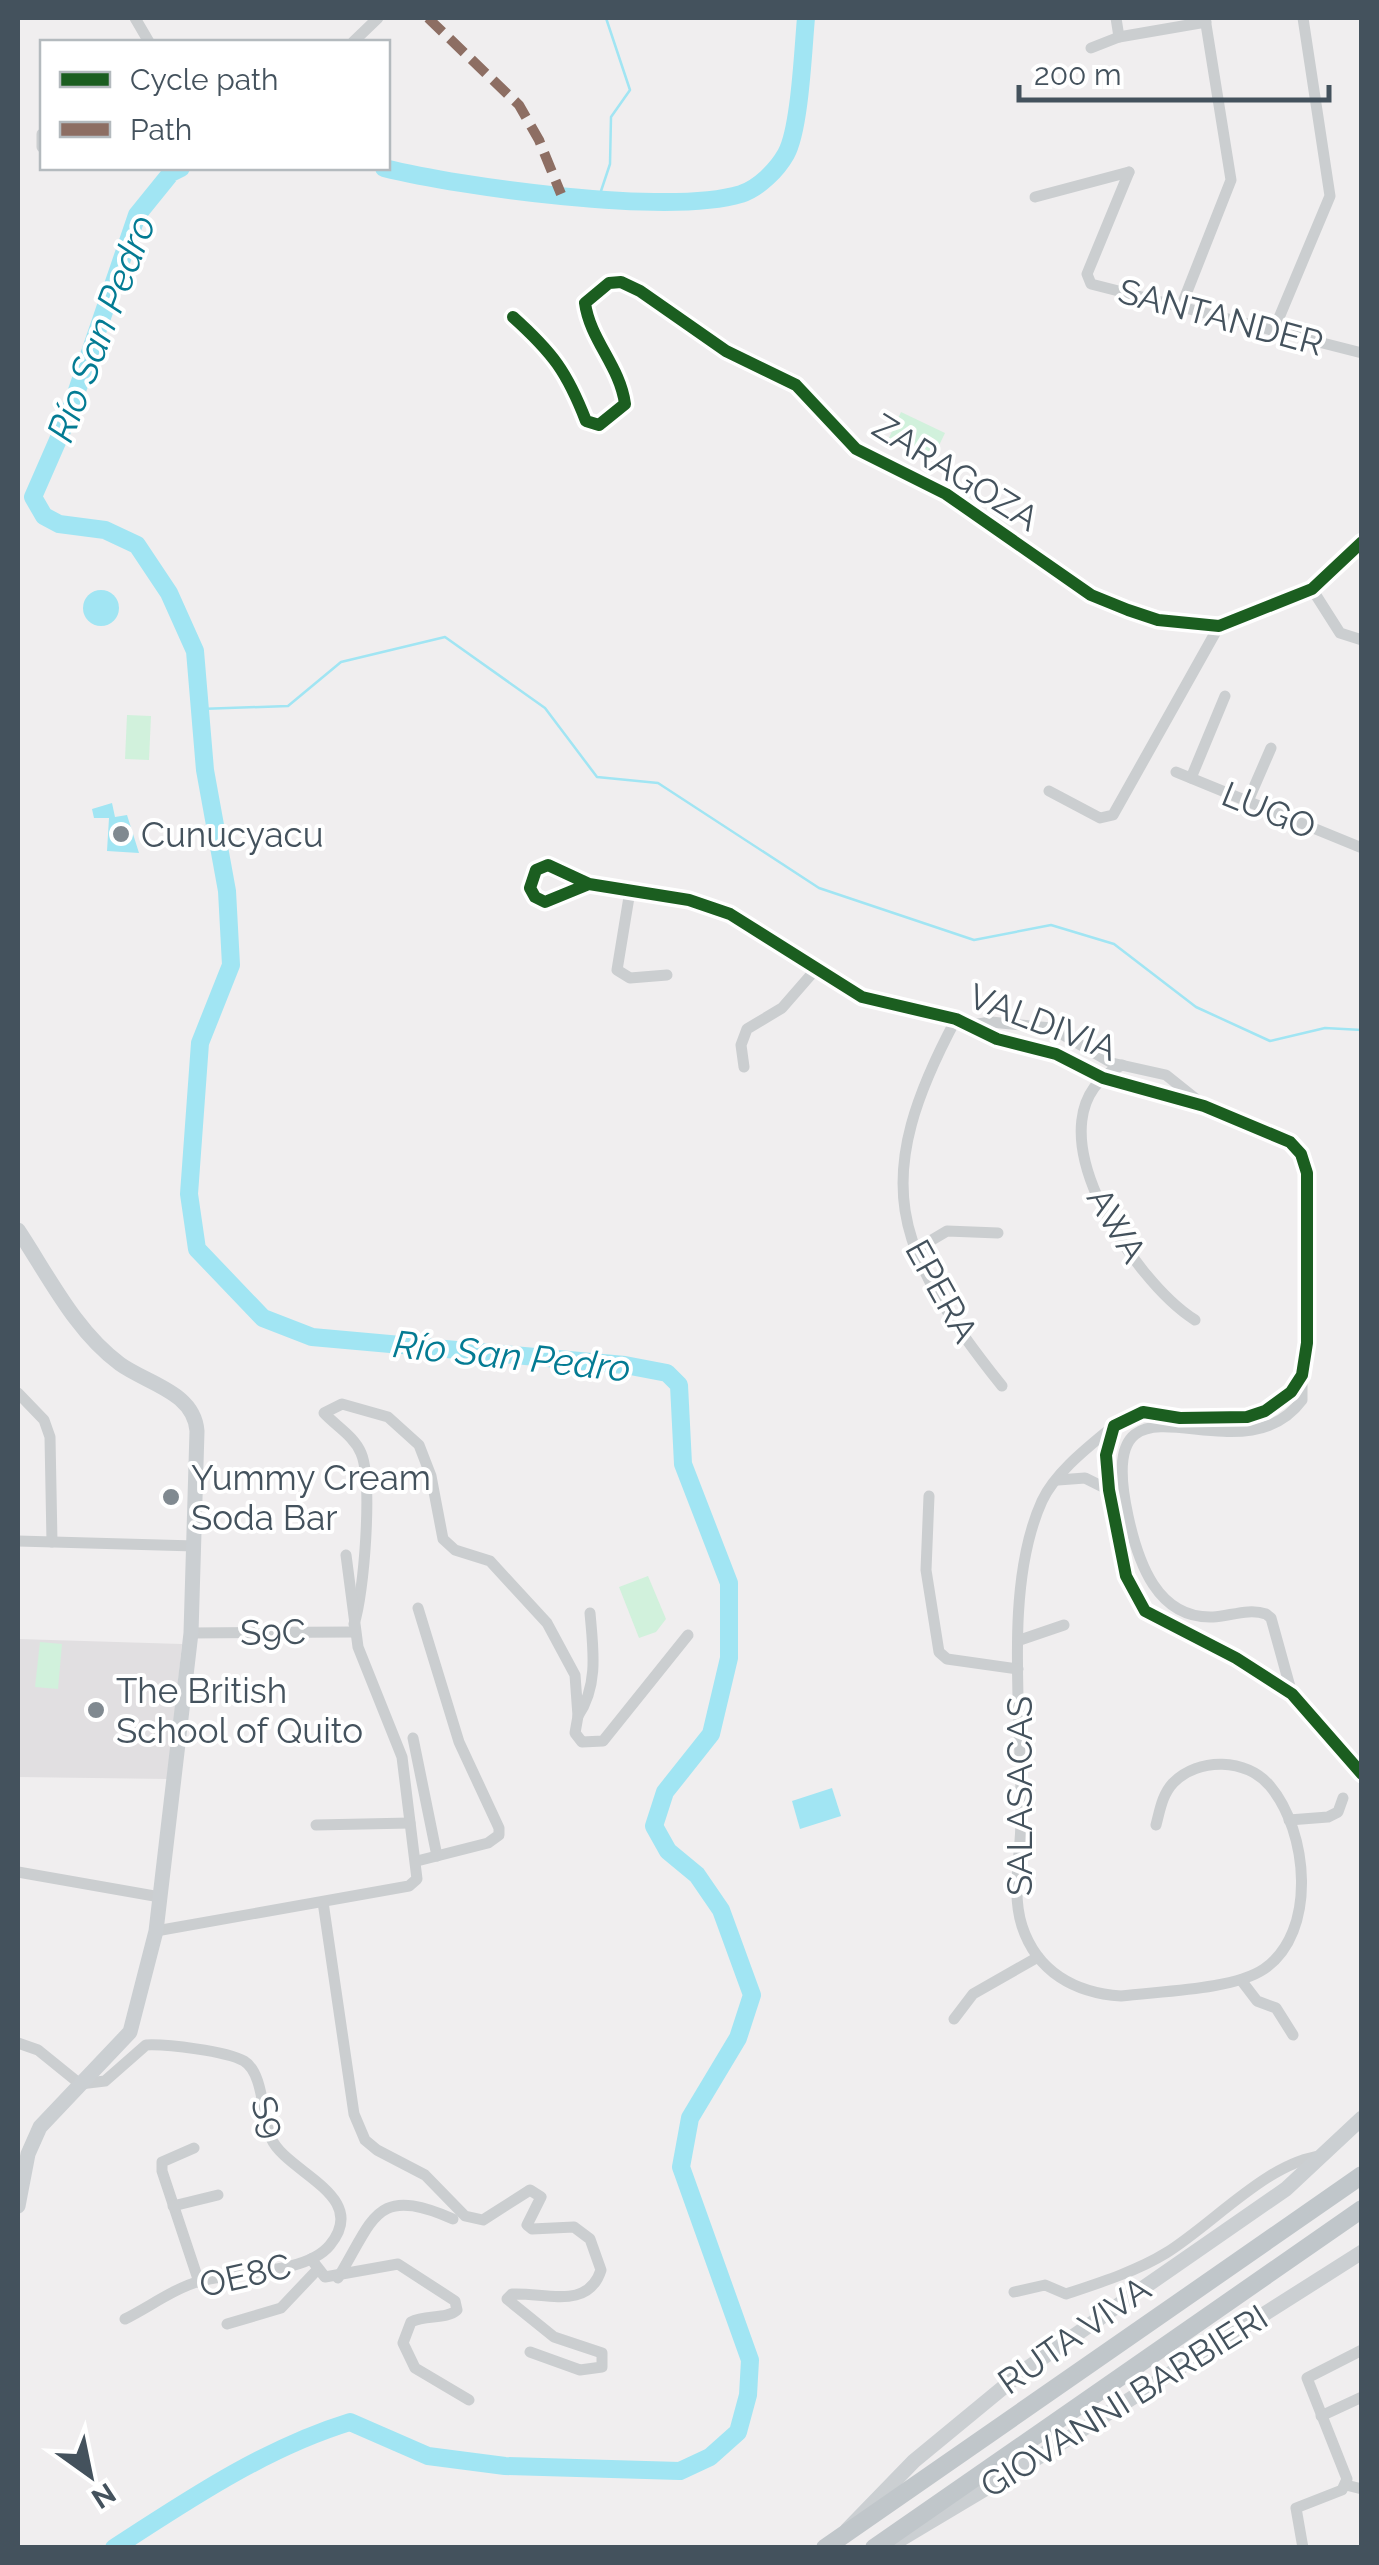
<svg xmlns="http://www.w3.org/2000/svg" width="1379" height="2565" font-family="Raleway,sans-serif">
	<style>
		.education { fill: #e1dfe1 }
		.green { fill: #d1f1dc }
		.water { fill: #a1e5f3 }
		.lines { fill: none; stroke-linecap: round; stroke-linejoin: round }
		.stream { stroke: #a1e5f3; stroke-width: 2.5 }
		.river { stroke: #a1e5f3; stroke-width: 18 }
		.minor { stroke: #cbced0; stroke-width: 11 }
		.secondary { stroke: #cbcfd2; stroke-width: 15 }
		.trunk { stroke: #c0c6ca; stroke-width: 18 }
		.quiet { stroke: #8d6e63; stroke-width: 10; stroke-dasharray: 20 10; stroke-linecap: butt }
		.cycleway-casing { stroke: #fff; stroke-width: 19 }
		.cycleway { stroke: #1b5e20; stroke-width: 12 }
		.poi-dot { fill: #808990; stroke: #fff; stroke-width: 4 }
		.labels { text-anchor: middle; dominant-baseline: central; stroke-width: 8; stroke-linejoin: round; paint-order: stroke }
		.street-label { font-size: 35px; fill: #44525d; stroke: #fff }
		.poi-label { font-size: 35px; fill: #44525d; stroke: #fff; text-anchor: start }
		.water-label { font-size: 38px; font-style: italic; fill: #037b93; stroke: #fff }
	</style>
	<rect width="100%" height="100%" fill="#f0eeef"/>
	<!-- education -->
	<polygon class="education" points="18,1639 182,1644 168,1779 18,1777"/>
	<!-- green -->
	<g class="green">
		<polygon points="901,412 945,433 932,460 888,440"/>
		<polygon points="127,715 151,716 149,760 125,759"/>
		<polygon points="648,1576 666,1619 656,1632 639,1638 619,1587"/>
		<polygon points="40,1642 62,1644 58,1689 35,1687"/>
	</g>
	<!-- water -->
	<g class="water">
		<circle cx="101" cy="608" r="18"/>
		<polygon points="112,803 115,817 127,815 139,853 107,851 109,818 94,818 92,809"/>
		<polygon points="832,1788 841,1816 800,1829 792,1801"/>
	</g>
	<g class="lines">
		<!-- stream -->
		<g class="stream">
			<polyline points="486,18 504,18"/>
			<polyline points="599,197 610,164 611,117 630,90 606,18"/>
			<polyline points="200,709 288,706 341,662 445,637 545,708 597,777 658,783 819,888 974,940 1051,925 1114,944 1196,1007 1270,1041 1325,1028 1362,1030"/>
		</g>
		<!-- river -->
		<g class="river">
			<path d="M384 168C461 187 668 216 741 194 759 188 777 170 786 154 800 129 803 49 806 18"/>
			<path d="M114 2548C188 2500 265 2448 350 2422L428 2456 505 2466 680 2471 710 2457 738 2432 748 2395 750 2360 681 2167 690 2118 738 2038 752 1995 721 1910 697 1875 668 1851 654 1826 665 1792 711 1734 729 1658V1583L683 1464 679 1385 667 1373 625 1365 312 1337 263 1318 197 1249 189 1194 200 1043 231 965 227 891 205 770 195 651 169 593 137 545 105 530 59 524 44 516 33 497 68 417 137 215 171 173 181 168"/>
		</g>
		<!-- minor -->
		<g class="minor">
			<polyline points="135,18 149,42"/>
			<polyline points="1116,18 1119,37"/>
			<polyline points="353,42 378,18"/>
			<polyline points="1091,48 1119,37 1206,22"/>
			<polyline points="42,134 42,147"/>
			<polyline points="1129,172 1087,274 1091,284 1362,353"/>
			<polyline points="1035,197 1129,172"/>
			<polyline points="1181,307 1231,180 1205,18"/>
			<path d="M513 317C553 353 567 372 586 421L599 425 625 404C620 366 590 340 585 303L609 283 621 282 640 291 726 351 796 385 856 449 946 494 1091 595 1128 610 1158 620 1219 626 1312 589 1362 542"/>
			<polyline points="1273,332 1330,196 1303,18"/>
			<polyline points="1312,589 1340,633 1362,640"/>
			<polyline points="1176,772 1362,848"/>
			<polyline points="1191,778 1225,696"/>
			<polyline points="1049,791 1100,818 1113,815 1219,626"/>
			<polyline points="1248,801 1271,748"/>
			<polyline points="589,884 545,902 535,897 530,888 536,870 548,865 589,884 689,900 730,914 862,997 956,1019 997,1039 1056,1054 1103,1078 1204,1106 1290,1142 1301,1154 1307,1173 1307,1343 1302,1375 1291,1392 1265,1411 1247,1417 1180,1418 1143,1412 1114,1426 1106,1455 1109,1490 1126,1576 1145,1611 1236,1658 1292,1694 1362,1774"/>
			<polyline points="630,891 617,970 630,978 667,975"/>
			<path d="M956 1019C870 1180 891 1247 1002 1386"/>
			<polyline points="971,1025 991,1022 1051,1028 1112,1063 1166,1075 1201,1103"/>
			<path d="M1122 1065C1020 1115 1134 1282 1195 1320"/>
			<polyline points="744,1067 741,1045 747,1029 782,1008 816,969"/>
			<polyline points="915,1250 947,1231 998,1233"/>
			<polyline points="18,1393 44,1420 50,1437 52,1542"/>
			<path d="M1110 1429C1087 1448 1055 1473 1042 1501 1002 1589 1023 1724 1021 1820 1021 1854 1011 1892 1022 1926 1037 1972 1075 1993 1121 1996 1160 1991 1233 1990 1264 1969 1318 1932 1308 1831 1270 1786 1247 1758 1198 1757 1173 1783 1162 1795 1160 1810 1156 1825"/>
			<polyline points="1058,1480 1085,1478 1111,1491"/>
			<polyline points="929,1496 926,1570 939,1652 947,1659 1018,1669"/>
			<polyline points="18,1541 195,1546"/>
			<path d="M354 1624C364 1595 373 1481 361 1453 354 1436 336 1426 324 1413L342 1404 388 1417 419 1445 431 1476 443 1539 455 1550 490 1561 547 1623 575 1675 578 1716C599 1685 593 1648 590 1613"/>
			<polyline points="191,1633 355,1632"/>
			<polyline points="1020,1640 1064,1625"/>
			<path d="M1292 1694 1271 1618 1266 1614C1249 1608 1230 1616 1213 1617 1157 1619 1138 1562 1128 1516 1091 1347 1238 1487 1302 1400V1375"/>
			<polyline points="578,1716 575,1733 582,1742 603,1741 688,1635"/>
			<polyline points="413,1738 437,1856"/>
			<polyline points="1289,1820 1328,1817 1338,1812 1343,1798"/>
			<polyline points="316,1825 410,1823"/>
			<polyline points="417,1861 488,1843 499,1835 499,1828 459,1742 418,1608"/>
			<polyline points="18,1872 160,1897"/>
			<path d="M323 1902 354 2114 365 2140 377 2150 425 2175 465 2216 483 2220 530 2190 541 2197 527 2225 532 2229 574 2227 590 2239 601 2270C588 2311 544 2292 512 2294L507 2299 554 2337 602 2353V2367L580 2370 530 2352"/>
			<polyline points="156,1931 409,1886 417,1879 402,1757 358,1647 346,1555"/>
			<polyline points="1241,1980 1257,2001 1276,2008 1293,2035"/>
			<polyline points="954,2019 973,1994 1038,1957"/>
			<path d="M18 2043 38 2050 80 2084 105 2081 146 2045C167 2044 226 2051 244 2061 264 2073 262 2118 271 2138 286 2173 371 2195 330 2245 307 2274 235 2272 200 2281 175 2288 149 2307 125 2319"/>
			<polyline points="194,2148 162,2162 162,2171 199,2282"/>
			<polyline points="173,2206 218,2195"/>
			<path d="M311 2259 325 2277 398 2264 455 2301 457 2310C446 2320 425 2314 411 2322L403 2343 415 2368 469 2400"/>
			<path d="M338 2278C375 2217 375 2185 453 2219"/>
			<path d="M1014 2292 1045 2285 1066 2294C1099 2283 1137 2271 1166 2253 1213 2224 1268 2162 1321 2156"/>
			<polyline points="227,2324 281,2308 317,2270"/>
			<polyline points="1321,2416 1362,2397"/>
			<polyline points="1346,2485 1362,2489"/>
			<polyline points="1303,2548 1296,2508 1342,2490 1347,2479 1307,2378 1362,2350"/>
		</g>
		<!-- secondary -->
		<g class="secondary">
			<path d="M18 1230C48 1275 75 1331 120 1364 148 1384 194 1392 197 1431L191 1633 156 1931 130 2032 40 2127 28 2154 18 2206"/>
			<polyline points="847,2530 914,2461 1022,2372 1286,2189 1362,2118"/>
			<polyline points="886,2548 1047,2452 1362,2252"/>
		</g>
		<!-- trunk -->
		<g class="trunk">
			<polyline points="825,2548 1362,2175"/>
			<polyline points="874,2548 1362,2209"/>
		</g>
		<!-- quiet -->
		<polyline class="quiet" points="428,18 519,105 539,140 561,194"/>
		<defs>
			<g id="cycleway">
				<path d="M513 317C553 353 567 372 586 421L599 425 625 404C620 366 590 340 585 303L609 283 621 282 640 291 726 351 796 385 856 449 946 494 1091 595 1128 610 1158 620 1219 626 1312 589 1362 542"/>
				<polyline points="589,884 545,902 535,897 530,888 536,870 548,865 589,884 689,900 730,914 862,997 956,1019 997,1039 1056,1054 1103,1078 1204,1106 1290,1142 1301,1154 1307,1173 1307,1343 1302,1375 1291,1392 1265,1411 1247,1417 1180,1418 1143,1412 1114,1426 1106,1455 1109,1490 1126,1576 1145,1611 1236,1658 1292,1694 1362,1774"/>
			</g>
		</defs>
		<!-- cycleway casing -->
		<use href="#cycleway" class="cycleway-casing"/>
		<!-- cycleway -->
		<use href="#cycleway" class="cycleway"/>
	</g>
	<!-- markers -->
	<g class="poi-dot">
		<circle cx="121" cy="834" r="10"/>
		<circle cx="171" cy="1497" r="10"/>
		<circle cx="96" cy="1710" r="10"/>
	</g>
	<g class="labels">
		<!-- street labels -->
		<g class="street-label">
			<text transform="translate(1221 317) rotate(15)">SANTANDER</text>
			<text transform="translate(956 472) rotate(32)">ZARAGOZA</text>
			<text transform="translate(1269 810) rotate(22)">LUGO</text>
			<text transform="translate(1043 1022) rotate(21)">VALDIVIA</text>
			<text transform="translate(1117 1225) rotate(59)">AWA</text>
			<text transform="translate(942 1291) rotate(61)">EPERA</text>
			<text transform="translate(273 1632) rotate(-1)">S9C</text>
			<text transform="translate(1019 1796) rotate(-90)">SALASACAS</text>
			<text transform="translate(269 2117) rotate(70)">S9</text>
			<text transform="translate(245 2275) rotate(-13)">OE8C</text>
			<text transform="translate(1074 2335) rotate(-35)">RUTA VIVA</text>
			<text transform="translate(1124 2401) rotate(-32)">GIOVANNI BARBIERI</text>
		</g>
		<!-- poi labels -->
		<g class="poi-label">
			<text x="141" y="834">Cunucyacu</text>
			<text x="191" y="1477">Yummy Cream<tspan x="191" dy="40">Soda Bar</tspan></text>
			<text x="116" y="1690">The British<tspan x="116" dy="40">School of Quito</tspan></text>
		</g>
		<!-- water labels -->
		<g class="water-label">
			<text transform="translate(101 328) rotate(-69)">Río San Pedro</text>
			<text transform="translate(512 1356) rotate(6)">Río San Pedro</text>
		</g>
	</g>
	<!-- border -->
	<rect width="1379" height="2565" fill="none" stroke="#44525d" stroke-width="40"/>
	<!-- legend -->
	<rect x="40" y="40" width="350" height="130" fill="#ffffff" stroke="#b4babe" stroke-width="2.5"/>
	<rect x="60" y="72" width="50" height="15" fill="#1b5e20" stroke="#b4babe" stroke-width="2.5"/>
	<text x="130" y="90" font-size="30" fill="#44525d">Cycle path</text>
	<rect x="60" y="122" width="50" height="15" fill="#8d6e63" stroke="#b4babe" stroke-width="2.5"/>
	<text x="130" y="140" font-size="30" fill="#44525d">Path</text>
	<!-- north arrow -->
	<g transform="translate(90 2475) rotate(147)" stroke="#ffffff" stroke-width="8" paint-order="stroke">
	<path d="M0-8L18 38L0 25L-18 38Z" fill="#44525d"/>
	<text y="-15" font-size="28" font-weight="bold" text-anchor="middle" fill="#44525d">N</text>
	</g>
	<!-- scale -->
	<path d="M1019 85v15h310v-15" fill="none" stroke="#44525d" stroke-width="5"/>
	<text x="1034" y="85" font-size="30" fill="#44525d" stroke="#ffffff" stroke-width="8" paint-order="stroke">200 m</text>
</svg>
